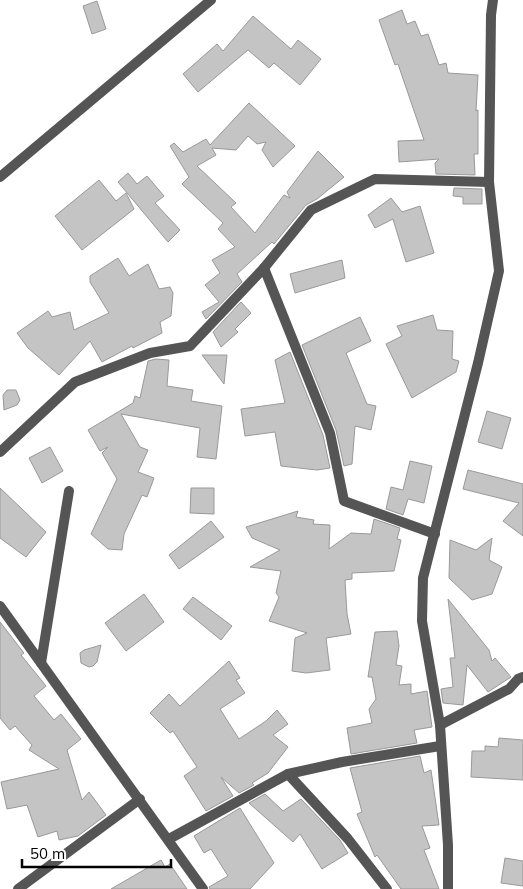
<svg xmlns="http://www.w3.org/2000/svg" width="523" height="889" font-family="Mulish,sans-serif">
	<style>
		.building { fill: #c4c4c4; stroke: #999 }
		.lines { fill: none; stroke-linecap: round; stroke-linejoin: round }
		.minor { stroke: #555; stroke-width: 10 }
		.tertiary { stroke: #555; stroke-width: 10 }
	</style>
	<rect width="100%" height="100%" fill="#fff"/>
	<!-- building -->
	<g class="building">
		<polygon points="97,1 106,29 92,34 83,6"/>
		<polygon points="402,10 407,24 415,21 421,36 428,34 439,65 446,63 448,73 478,75 476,111 478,110 478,154 474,154 475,175 436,174 435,163 439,159 399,162 398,141 424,140 398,64 395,65 379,20"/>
		<polygon points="253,16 291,49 298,40 321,59 300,85 274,63 269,68 248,50 198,92 183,74 217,44 223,51"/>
		<polygon points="249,103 295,146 273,167 262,150 266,142 257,144 248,136 236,150 212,148 216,155 197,166 236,203 231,207 255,233 284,195 290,198 287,192 318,151 344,177 317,199 306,205 274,244 272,242 237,274 242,282 206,319 202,312 219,302 205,285 220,273 212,260 235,247 218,229 223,223 182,184 189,177 170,146 174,143 183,152 206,139 210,145"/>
		<polygon points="128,173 137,184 147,176 164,196 155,203 180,230 168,242 118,182"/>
		<polygon points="99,180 116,201 126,193 134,209 82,250 55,216"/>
		<polygon points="454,188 482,189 482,204 463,204 463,197 453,196"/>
		<polygon points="391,198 402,212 420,206 434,253 406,262 393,219 375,228 368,215"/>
		<polygon points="118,258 129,276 148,264 159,289 170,287 173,293 171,316 160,322 162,333 133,348 132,346 102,362 90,341 59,375 28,348 17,333 48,311 52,317 70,312 74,330 109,313 90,282 90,276"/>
		<polygon points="342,260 345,278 295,293 290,274"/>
		<polygon points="241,302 251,313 235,329 238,332 221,347 213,332"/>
		<polygon points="433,315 437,330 453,331 452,359 459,361 456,372 412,398 386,344 402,336 397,326"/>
		<polygon points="360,317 371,341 346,353 367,404 376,406 371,430 355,426 352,464 344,466 336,430 302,345"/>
		<polygon points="290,352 323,435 330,468 317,470 281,466 275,432 245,436 241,409 285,403 275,360"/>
		<polygon points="202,355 227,355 224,384"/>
		<polygon points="156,359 169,360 167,386 193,390 191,401 222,406 216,459 197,457 200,428 121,414 140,447 148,450 138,472 154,478 147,497 142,495 124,534 122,550 108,549 91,534 117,479 102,453 108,447 100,451 88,430 133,403 135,396 140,398 148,361"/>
		<polygon points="7,390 16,390 20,400 17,405 4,410 3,395"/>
		<polygon points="487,411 511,418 502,449 478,442"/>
		<polygon points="50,447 63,471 42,483 29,458"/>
		<polygon points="410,461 432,466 424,503 408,499 403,515 386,509 391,487 403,490"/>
		<polygon points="468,470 523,484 523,536 503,521 519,503 463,489"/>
		<polygon points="0,488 46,532 26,557 0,538"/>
		<polygon points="191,488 214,488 214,514 190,513"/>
		<polygon points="298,511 296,517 314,520 313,524 330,525 329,549 351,533 371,534 374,519 400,528 397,539 401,540 394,571 352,573 352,579 345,580 347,614 351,634 326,638 330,670 306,673 292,671 295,638 307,633 269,621 279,597 276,593 281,571 250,567 280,550 252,538 246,527"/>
		<polygon points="211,521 224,537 179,569 169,555"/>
		<polygon points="492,538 489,560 502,567 492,594 472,600 449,578 450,540 476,550"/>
		<polygon points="144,594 164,622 126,651 105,623"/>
		<polygon points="193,597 232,626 221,640 183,609"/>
		<polygon points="448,599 489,650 492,661 495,658 511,677 488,692 467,665 463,705 443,703 441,689 453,687 450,658 455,658"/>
		<polygon points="0,622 24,653 21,655 46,686 34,696 54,720 61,714 81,739 67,750 82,800 89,792 106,815 78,836 59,840 57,831 38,837 27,805 7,809 1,782 59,769 29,750 32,745 15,726 10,730 0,718"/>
		<polygon points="397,631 399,646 396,665 402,666 399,685 411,684 411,694 427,691 432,727 414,730 417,743 351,754 347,728 372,723 369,709 376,699 372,677 368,677 375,632"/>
		<polygon points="101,645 97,662 93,666 89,667 81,663 80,653 84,650"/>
		<polygon points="229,661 240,678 236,680 245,693 220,709 239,739 266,721 277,710 288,724 273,735 288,747 268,773 252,783 254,785 239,793 221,777 233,796 206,811 184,776 197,767 173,731 170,733 150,713 169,694 180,706"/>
		<polygon points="499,738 523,740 523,780 471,777 472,751 485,751 485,746 498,747"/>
		<polygon points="420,756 424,773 431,770 439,825 422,826 430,848 424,850 439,889 401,889 377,855 375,857 357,814 362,812 350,768"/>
		<polygon points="265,794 283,811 301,799 340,840 348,853 322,869 300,834 293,842 249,803"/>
		<polygon points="240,808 274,863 250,889 210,889 209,887 228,876 211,849 204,853 194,836"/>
		<polygon points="505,858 523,861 523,886 501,883"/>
		<polygon points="161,860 165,867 170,864 187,889 111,889"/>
	</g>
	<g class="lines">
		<!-- minor -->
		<g class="minor">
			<polyline points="264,268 330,433 344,501 435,534"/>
			<polyline points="0,452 75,382 150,353 190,346 264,268 311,210 375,179 489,182"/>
			<polyline points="41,663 69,491"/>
			<polyline points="440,725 509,689 518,679 523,677"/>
			<polyline points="288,774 348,839 387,889"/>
			<polyline points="169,839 288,774 342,762 440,746"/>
			<polyline points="18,889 140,799"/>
			<polyline points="448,889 448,845 440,725 422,621 423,578 478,363 499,271 489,182 491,15 493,0"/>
		</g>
		<!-- tertiary -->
		<g class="tertiary">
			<polyline points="0,177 211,0"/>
			<polyline points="0,606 203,889"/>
		</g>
	</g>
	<!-- scale -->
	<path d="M22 859v8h149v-8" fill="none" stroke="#000000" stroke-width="2.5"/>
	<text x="30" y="859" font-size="15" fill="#000000" stroke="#ffffff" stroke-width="4" paint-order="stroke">50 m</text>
</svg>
